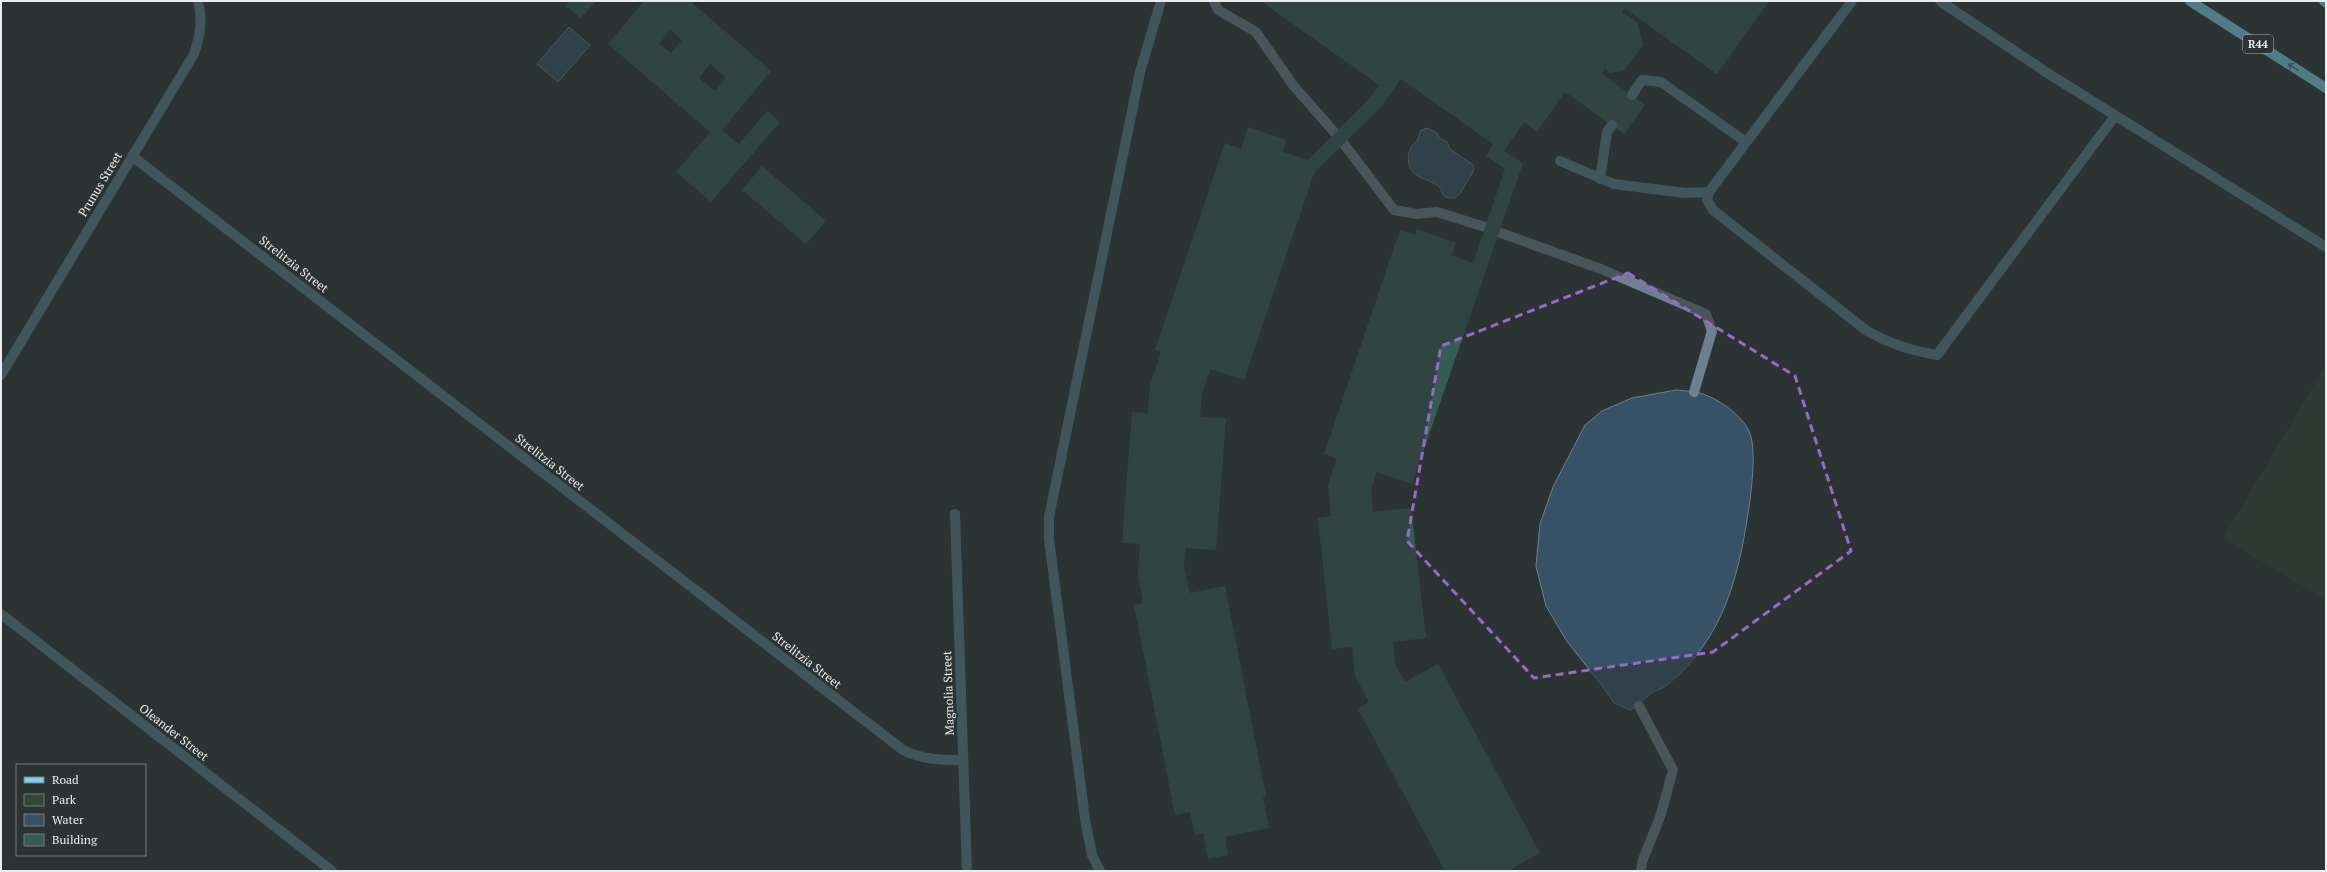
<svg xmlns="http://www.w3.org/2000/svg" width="2327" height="872" font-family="'PT Serif',serif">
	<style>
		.green { fill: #304637 }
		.water { fill: #375267; stroke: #6c808f }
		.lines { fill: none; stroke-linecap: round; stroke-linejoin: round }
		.stream { stroke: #6c808f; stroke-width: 10 }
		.building { fill: #365c53; fill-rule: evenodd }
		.minor-tunnel { stroke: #484f4f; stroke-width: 10; stroke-dasharray: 10 5; stroke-linecap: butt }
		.minor { stroke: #5a828f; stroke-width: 10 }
		.major { stroke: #7dd3ed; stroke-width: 10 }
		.oneway { stroke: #507b87 }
		.marked { fill: none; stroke: #9c66cd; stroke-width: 3; stroke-dasharray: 8 5; stroke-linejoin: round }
		.labels { text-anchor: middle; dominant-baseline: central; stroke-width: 4; stroke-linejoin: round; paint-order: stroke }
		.shield { fill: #2c3333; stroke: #b0b5b5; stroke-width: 1 }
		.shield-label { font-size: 11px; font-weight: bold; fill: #e9eded }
		.street-label { font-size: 12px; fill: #e9eded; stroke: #2c3333 }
	</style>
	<rect width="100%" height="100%" fill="#2c3333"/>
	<!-- green -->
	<polygon class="green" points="2326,365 2326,600 2223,538"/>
	<!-- water -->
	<g class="water">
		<polygon points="569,27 590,45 558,82 537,64"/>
		<path d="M1427 128 1437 133 1439 138 1447 142 1450 149 1473 165 1474 170 1461 192 1455 198C1439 199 1445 191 1437 185 1431 181 1426 180 1420 177 1408 172 1405 156 1412 146 1414 143 1417 142 1418 139 1419 135 1420 133 1421 130Z"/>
		<path d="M1676 390C1684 391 1696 391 1703 394 1718 399 1740 414 1748 429 1757 445 1752 482 1750 500 1740 571 1726 637 1667 685 1662 689 1656 690 1651 693 1643 699 1639 706 1630 710L1614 703 1603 687 1566 640 1546 606 1536 566 1540 524 1553 487 1585 425 1602 411 1632 398Z"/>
	</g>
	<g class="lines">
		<!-- stream -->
		<g class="stream">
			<polyline points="1214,1 1218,10 1256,32 1293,85 1335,133"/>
			<polyline points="1344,144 1394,210 1417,214 1437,212 1485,227"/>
			<polyline points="1498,232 1601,269 1706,314 1712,331 1694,392"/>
			<polyline points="1639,706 1673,770 1660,817 1642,862 1641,871"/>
		</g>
	</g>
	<!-- building -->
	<g class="building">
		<polygon points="570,1 596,1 581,18 566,6"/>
		<path d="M644 1H690L771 71 722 130 739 144 767 111 780 122 711 202 676 172 710 132 608 44ZM670 30 682 40 671 53 659 44ZM710 64 726 78 715 91 699 78Z"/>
		<polygon points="1261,1 1769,1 1717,74 1624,8 1622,12 1638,23 1643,45 1624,71 1610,73 1605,69 1602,74 1645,105 1624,134 1565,92 1537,132 1524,122 1504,151 1523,163 1412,484 1377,472 1371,489 1373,512 1411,508 1426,638 1393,642 1395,664 1405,682 1438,664 1540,853 1511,869 1512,871 1445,871 1358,709 1369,702 1355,676 1352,647 1332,649 1318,518 1331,516 1328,485 1337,458 1324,454 1400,230 1415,235 1417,229 1456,243 1452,255 1473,263 1505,169 1486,156 1493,144 1401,79 1382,106 1314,173 1244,380 1210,369 1202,394 1200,417 1226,418 1216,550 1185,548 1184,566 1190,593 1225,586 1266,796 1263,797 1269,828 1225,837 1228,855 1208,859 1203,833 1195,835 1190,812 1175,815 1134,605 1143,603 1138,575 1140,544 1122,543 1132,412 1148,413 1150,385 1161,352 1155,350 1225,143 1241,149 1248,127 1286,140 1283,152 1308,160 1369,99 1379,85"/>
		<polygon points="762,166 826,221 806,244 742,190"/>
	</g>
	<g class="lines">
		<!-- minor-tunnel -->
		<polyline class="minor-tunnel" points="1612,125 1632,95"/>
		<!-- minor -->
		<g class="minor">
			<path d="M1852 1 1709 192 1707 200 1713 210 1867 331C1890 344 1911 351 1937 355L2115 116"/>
			<polyline points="1940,1 2049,74 2326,247"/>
			<polyline points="1632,95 1642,80 1661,82 1746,142"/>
			<path d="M132 156 903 750C923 760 941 760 963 760"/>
			<polyline points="1560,161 1614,184 1685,193 1709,192"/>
			<polyline points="1600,179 1607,132 1612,125"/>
			<path d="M1 375 194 54C200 36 203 20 198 1"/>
			<polyline points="955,514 967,871"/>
			<polyline points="1,614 332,871"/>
			<polyline points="1100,871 1092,855 1085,819 1049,539 1049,517 1140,72 1161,1"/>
		</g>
		<!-- major -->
		<g class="major">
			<polyline points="2190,1 2326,88"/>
			<polyline points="2324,1 2326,3"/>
		</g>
	</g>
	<!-- one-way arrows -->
	<defs><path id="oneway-shaft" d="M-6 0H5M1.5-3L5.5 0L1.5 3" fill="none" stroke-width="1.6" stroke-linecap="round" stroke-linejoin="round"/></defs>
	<use class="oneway" href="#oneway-shaft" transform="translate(2293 67) rotate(-147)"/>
	<!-- marked area -->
	<path d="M0 0H2327V872H0ZM1628 273 1795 376 1851 551 1713 652 1534 678 1407 541 1441 346Z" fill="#2c3333" fill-opacity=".55" fill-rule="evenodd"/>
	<path class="marked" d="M1628 273 1795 376 1851 551 1713 652 1534 678 1407 541 1441 346Z"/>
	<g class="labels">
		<!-- shield labels -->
		<rect class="shield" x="2243" y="35" width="30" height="18" rx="3"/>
		<g class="shield-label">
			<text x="2258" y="44">R44</text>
		</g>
		<!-- street labels -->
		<g class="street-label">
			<text transform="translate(100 184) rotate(-59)">Prunus Street</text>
			<text transform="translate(294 264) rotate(38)">Strelitzia Street</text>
			<text transform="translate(550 462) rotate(38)">Strelitzia Street</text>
			<text transform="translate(807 660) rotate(38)">Strelitzia Street</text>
			<text transform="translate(948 693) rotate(-92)">Magnolia Street</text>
			<text transform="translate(174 732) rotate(38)">Oleander Street</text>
		</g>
	</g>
	<!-- border -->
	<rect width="2327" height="872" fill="none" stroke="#e9eded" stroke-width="4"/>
	<!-- legend -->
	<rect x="16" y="764" width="130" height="92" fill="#2c3333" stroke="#787d7d"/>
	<rect x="24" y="777" width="20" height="6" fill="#7dd3ed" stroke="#787d7d"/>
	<text x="52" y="784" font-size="12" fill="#e9eded">Road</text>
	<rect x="24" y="794" width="20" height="12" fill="#304637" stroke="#787d7d"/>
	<text x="52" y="804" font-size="12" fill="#e9eded">Park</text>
	<rect x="24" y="814" width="20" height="12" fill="#375267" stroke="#787d7d"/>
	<text x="52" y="824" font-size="12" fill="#e9eded">Water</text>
	<rect x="24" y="834" width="20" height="12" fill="#365c53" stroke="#787d7d"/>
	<text x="52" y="844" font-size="12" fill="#e9eded">Building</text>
</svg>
